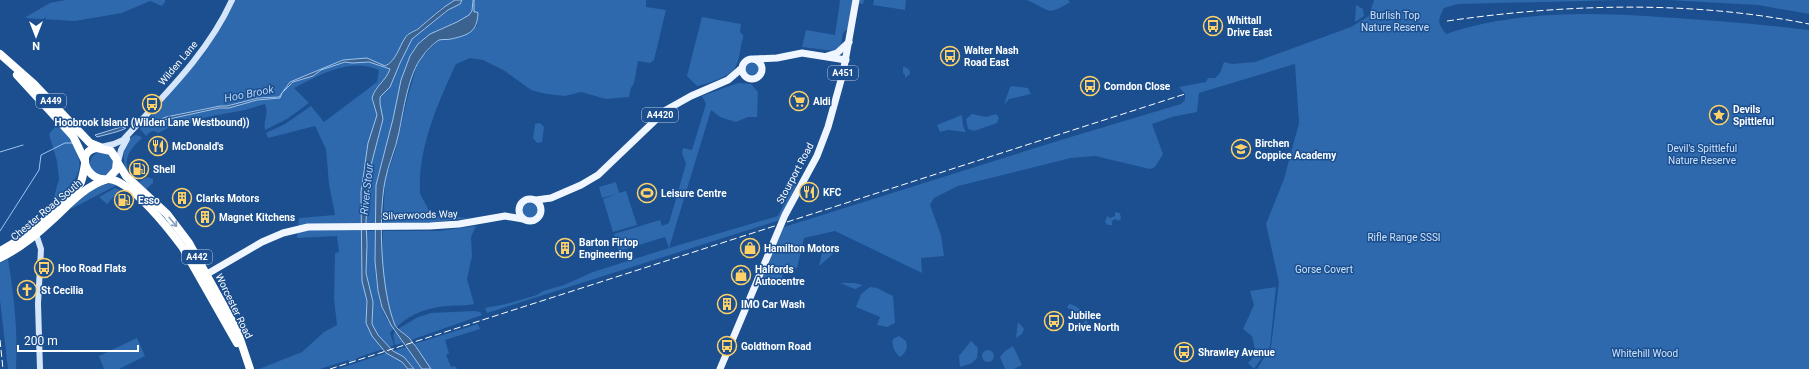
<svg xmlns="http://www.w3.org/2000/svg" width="1809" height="369" font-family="Roboto,sans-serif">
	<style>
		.green { fill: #2e69ad }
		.water { fill: #3c6290; stroke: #9cc4f0 }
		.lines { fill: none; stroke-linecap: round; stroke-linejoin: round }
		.stream { stroke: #9cc4f0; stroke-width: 1 }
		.secondary { stroke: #d6e6fa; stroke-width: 6 }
		.primary { stroke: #f0f6ff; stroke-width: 7 }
		.highway { stroke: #fff; stroke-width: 8 }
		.rail { stroke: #fff; stroke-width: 1; stroke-dasharray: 7 3; stroke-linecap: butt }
		.oneway { stroke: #829ec1 }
		.labels { text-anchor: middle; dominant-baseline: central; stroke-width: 3; stroke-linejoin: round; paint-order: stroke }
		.shield { fill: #1b4f8f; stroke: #bbcadd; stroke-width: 1 }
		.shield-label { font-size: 9px; font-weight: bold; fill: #fff }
		.park-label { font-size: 10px; fill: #cfe3fa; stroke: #1b4f8f }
		.poi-label { font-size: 10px; font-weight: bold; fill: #fff; stroke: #1b4f8f; text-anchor: start }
		.street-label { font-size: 10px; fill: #fff; stroke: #1b4f8f }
		.water-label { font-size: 11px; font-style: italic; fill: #b5d3f5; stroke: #1b4f8f }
	</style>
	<rect width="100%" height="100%" fill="#1b4f8f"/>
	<!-- green -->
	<g class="green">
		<polygon points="65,0 165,0 165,2 162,6 150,1 122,13 75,21 24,18 50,3"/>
		<path d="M234 0H455L440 9 420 27 410 33 393 59 385 66 367 58 343 60 290 82 279 97 258 98 227 106 207 108 166 117 154 122H146C177 83 214 46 234 0Z"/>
		<polygon points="462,0 472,0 472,11 469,15 457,22 434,32 418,44 410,56 401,80 393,119 377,179 375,223 366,223 370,169 383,119 379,104 380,97 390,87 400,63 412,39"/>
		<path d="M474 0H646V7L666 10 654 60 650 63 638 61 634 83 631 88 629 97 606 99 581 92 565 96 546 94 531 90 505 71 483 60 470 58 456 64C438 103 418 147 420 192 421 200 429 205 429 214L431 216 470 218 427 223H383L385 180 395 152 407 99 417 65 422 57 439 40 451 39 477 26 478 13 474 12Z"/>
		<polygon points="839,0 864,0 863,4 855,3 852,24 843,33 841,44 834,51 802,47 806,30 835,35 840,1"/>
		<polygon points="874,0 906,0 905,10 873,5"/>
		<path d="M1027 0H1068L1070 2C1046 17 1050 10 1027 0Z"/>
		<path d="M1374 0H1621L1458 4 1444 8C1437 21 1438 23 1446 34 1515 11 1588 12 1660 17 1710 20 1759 24 1809 30V369H1257L1271 347 1279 282 1266 224 1284 179 1299 123 1295 64 1199 93 1197 112 1172 117 1152 124 1163 154 1155 167 1150 169 1095 156 1071 158 958 186 934 198 930 205 941 235 944 256 921 258 922 273 835 231 804 238 797 268 783 266 782 282 770 284 763 281V278L784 227 1064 139 1181 104 1185 100V94L1179 87 1206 82 1208 78H1215L1220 73 1224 62 1232 64 1255 62 1351 27 1369 16Z"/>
		<polygon points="1667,0 1809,0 1809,14 1758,5"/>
		<polygon points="1356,5 1363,9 1364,16 1355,22"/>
		<path d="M702 17 741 24 740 32 743 35V38C740 47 740 58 736 66 732 76 707 84 697 86L687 76Z"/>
		<circle cx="752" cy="68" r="7"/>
		<path d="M349 61 352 63 369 62 390 69 384 81 375 89 372 101 377 115 372 148 363 170 361 211 362 257 367 301V315L379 345 383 349 359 357 350 363 348 360 320 369H259L302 352 324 332 337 325 334 299 335 255V253L339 252 337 236 297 238 299 218 335 215 329 184 326 149 315 126 268 138 266 133 285 124 311 106 324 122 377 82 379 70C349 57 320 75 294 88L309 103 287 119 265 130C263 119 269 116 265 104L245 110 191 120V124L172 126 158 133 154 131 150 132 146 136 140 129 144 124 148 126 160 121 219 108 229 107 257 100 280 98 282 93 293 82 313 76 321 70Z"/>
		<path d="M903 67C908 67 910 70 910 74L905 78V75L903 73Z"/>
		<polygon points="738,83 751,84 758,92 757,117 748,117 736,122 720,117 711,110 669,248 778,216 794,184 796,186 780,220 487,313 485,308 506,304 537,295 543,291 564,285 593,272 669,248 665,237 619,251 614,234 660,220 662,226 669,223 686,164 682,153 683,148 692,150 706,104 702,96"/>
		<polygon points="1013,86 1028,88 1031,94 1009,99 1004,105 1010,87"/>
		<polygon points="972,114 986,117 996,114 999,118 997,123 974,131 968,129 966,119"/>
		<polygon points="962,115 963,126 966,132 948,130 940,132 937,125"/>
		<polygon points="535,124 540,123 544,127 542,142 537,143 533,138"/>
		<path d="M55 127 65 129C84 166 86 165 61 200L58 202 54 197 59 179 57 161 49 134Z"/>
		<path d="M135 135 140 136 142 138C126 152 119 167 139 182L147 177 153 179V183L145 190 125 169C123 157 122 141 135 135Z"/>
		<circle cx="102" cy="164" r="12"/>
		<polygon points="616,182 619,193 626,191 637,225 613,232 603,199 617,194 602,198 599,187"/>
		<path d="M112 183 117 185 71 209C83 193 93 187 112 183Z"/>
		<polygon points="115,188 120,190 107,204 99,197"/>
		<circle cx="530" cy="210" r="9"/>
		<polygon points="1115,212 1120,213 1121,219 1118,221 1116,219 1112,221 1112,225 1108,225 1105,222 1107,216 1110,218 1115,216"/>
		<path d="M476 226 471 237 472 256 467 279 474 304C466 306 457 305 449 306 429 307 411 313 397 327 383 303 381 258 383 231H438Z"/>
		<path d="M367 231H375C375 257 373 310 394 328L390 333 394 345 390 347 378 335 372 324 373 302 366 273Z"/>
		<polygon points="828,247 833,251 833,254 819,266 823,249"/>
		<path d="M8 259C14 296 18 331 16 369H8L0 300V263Z"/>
		<polygon points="840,283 854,283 863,285 855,289"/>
		<polygon points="870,287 877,288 893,296 895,323 887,327 877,325 880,317 856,307 861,294"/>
		<polygon points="1276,287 1270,346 1254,369 1248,363 1256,354 1252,336 1243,329 1254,305 1250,291"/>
		<path d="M1069 304C1076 305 1082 310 1085 316L1071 309 1067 308Z"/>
		<polygon points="475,311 480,312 482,315 411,340 398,329 418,317 431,313"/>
		<polygon points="1086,319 1089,326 1086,331 1077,333"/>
		<polygon points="1018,322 1024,329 1022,334 1016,338"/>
		<polygon points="478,324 480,329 445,340 449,353 446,355 451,367 455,366 457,369 426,369 420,354 414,344"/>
		<polygon points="396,330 403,343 395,345 393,335"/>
		<path d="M899 336 906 341C908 348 906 353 900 357 895 353 891 345 893 339Z"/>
		<polygon points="137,338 145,356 119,369 104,369 99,356"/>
		<polygon points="971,341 978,348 977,358 972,363 960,367 959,356"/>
		<polygon points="1013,346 1022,365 1014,369 1005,369 1000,357 1005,351"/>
		<polygon points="406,347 422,369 414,369 404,357 393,351"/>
		<circle cx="988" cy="356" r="6"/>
		<polygon points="386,353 402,362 408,369 338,369"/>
	</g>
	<!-- water -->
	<g class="water">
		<path d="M455 0H462L460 4 448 10 412 39 400 63 390 87 380 97V104L383 119 370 169 366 221 367 245 366 273 373 302 372 324 378 335 393 351 404 357 414 369H408L402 362 386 353 372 336 366 323 367 301 362 281 361 192 368 143 377 115 372 98C375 86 386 81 390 69L369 62 352 63 345 62 321 70 313 76 293 82 282 93 280 98 257 100 229 108H219L160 121 150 126 144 124 146 122H154L166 117 220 106H227L258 98 279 97 290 82 343 60 367 58 385 66C396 61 399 47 405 38 408 33 413 32 418 29 430 19 441 8 455 0Z"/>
		<path d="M473 0H474V12H477L478 13C477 32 469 35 451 39 447 40 443 39 439 40 434 43 425 52 422 57 409 72 403 112 399 132 396 149 388 164 385 181 378 217 381 292 395 325 398 331 406 334 410 339 418 349 424 359 431 369H422L391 325 382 307 378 291 375 261 376 185 393 119 401 80 410 56 418 44 430 34 457 22 469 15 472 11Z"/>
		<path d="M121 127 126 128C122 131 104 135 97 137L95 135Z"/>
	</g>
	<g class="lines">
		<!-- stream -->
		<g class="stream">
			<polyline points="0,152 23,145"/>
			<polyline points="0,231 39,170 41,155 65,143 73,143"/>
		</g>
		<!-- secondary -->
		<g class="secondary">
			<path d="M101 147 114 144 123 140C163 96 207 55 232 0"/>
			<polyline points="118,162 121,150 127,139"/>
			<polyline points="36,234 41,249 38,304 40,369"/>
		</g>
		<!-- primary -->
		<g class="primary">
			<polyline points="827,56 837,53 849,42"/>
			<polyline points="755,59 777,58 802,53 846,60"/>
			<circle cx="752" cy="69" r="10"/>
			<circle cx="530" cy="210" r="11"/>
			<polyline points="536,200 551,198 581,185 598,175 666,110 691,96 728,80 742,68"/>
			<polyline points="202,277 262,242 283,233 308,227 430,226 459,224 505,216 523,219"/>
			<polyline points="720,369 785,215 817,156 828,127 843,73 856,0"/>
		</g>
		<!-- highway -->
		<g class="highway">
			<polyline points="0,54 34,84 90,143 100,147"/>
			<polyline points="17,75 73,136 85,161"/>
			<path d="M97 148 111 151 117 160 116 170 108 179C87 183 74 151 97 148Z"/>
			<polyline points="118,163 126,176 167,214 189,243 237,330 250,369"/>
			<path d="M108 179C131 180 169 229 183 248L237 343"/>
			<path d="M0 251C21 240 70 203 81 182 83 176 84 170 85 164"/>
			<path d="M0 258C18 249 35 236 50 222 67 207 83 187 105 180"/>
		</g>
		<!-- rail -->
		<g class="rail">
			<path d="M1447 21C1565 4 1691 0 1809 24"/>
			<polyline points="0,340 3,369"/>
			<polyline points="330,369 1185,94"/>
		</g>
	</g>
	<!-- one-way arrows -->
	<defs><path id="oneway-shaft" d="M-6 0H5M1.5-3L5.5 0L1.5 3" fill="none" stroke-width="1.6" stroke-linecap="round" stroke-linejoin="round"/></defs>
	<use class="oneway" href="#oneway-shaft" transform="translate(173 222) rotate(50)"/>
	<!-- icons -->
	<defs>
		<symbol id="bus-ring" viewBox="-11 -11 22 22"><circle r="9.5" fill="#1b4f8f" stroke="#ffd166" stroke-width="1.5"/><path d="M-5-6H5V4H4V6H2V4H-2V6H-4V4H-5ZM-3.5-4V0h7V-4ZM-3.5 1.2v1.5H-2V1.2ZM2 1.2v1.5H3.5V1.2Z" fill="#ffd166"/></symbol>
		<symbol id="supermarket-ring" viewBox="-11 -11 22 22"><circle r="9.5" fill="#1b4f8f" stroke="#ffd166" stroke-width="1.5"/><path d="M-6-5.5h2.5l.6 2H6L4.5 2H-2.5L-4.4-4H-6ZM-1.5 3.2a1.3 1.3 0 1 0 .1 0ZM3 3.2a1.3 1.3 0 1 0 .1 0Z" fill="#ffd166"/></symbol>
		<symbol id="sight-ring" viewBox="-11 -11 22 22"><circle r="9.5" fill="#1b4f8f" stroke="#ffd166" stroke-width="1.5"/><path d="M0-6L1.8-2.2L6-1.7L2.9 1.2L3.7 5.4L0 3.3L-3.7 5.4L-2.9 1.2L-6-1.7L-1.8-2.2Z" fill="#ffd166"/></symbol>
		<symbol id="restaurant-ring" viewBox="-11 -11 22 22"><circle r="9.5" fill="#1b4f8f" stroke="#ffd166" stroke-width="1.5"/><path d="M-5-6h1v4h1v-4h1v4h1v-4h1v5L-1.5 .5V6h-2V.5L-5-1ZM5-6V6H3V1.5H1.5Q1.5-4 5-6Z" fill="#ffd166"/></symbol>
		<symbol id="school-ring" viewBox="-11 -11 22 22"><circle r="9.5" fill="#1b4f8f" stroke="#ffd166" stroke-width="1.5"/><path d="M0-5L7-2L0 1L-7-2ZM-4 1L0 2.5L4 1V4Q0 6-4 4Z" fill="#ffd166"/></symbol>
		<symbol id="fuel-ring" viewBox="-11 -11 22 22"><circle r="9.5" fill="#1b4f8f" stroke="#ffd166" stroke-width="1.5"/><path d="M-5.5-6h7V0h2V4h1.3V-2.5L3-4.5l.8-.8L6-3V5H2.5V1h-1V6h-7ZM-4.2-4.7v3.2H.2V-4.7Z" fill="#ffd166"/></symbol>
		<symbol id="stadium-ring" viewBox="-11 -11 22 22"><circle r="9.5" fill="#1b4f8f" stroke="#ffd166" stroke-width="1.5"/><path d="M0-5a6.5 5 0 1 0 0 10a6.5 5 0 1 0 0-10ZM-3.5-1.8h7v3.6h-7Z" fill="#ffd166"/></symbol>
		<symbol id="building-ring" viewBox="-11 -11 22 22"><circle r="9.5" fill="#1b4f8f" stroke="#ffd166" stroke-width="1.5"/><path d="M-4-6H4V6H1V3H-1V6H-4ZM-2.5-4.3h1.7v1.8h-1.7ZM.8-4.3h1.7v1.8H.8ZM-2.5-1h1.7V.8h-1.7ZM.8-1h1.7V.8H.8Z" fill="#ffd166"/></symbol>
		<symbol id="shop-ring" viewBox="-11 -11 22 22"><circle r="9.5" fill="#1b4f8f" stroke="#ffd166" stroke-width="1.5"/><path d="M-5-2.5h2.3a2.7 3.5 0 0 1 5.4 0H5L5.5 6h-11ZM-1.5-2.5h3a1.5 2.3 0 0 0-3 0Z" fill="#ffd166"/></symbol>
		<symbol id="church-ring" viewBox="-11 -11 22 22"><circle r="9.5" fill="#1b4f8f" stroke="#ffd166" stroke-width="1.5"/><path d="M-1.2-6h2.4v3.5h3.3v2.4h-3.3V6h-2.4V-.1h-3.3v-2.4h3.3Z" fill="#ffd166"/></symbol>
	</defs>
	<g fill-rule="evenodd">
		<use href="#bus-ring" x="1202" y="15" width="22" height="22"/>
		<use href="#bus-ring" x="939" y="45" width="22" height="22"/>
		<use href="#bus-ring" x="1079" y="75" width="22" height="22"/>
		<use href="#supermarket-ring" x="788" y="90" width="22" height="22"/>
		<use href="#bus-ring" x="141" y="93" width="22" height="22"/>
		<use href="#sight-ring" x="1708" y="104" width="22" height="22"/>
		<use href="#restaurant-ring" x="147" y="135" width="22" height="22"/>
		<use href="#school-ring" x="1230" y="138" width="22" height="22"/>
		<use href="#fuel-ring" x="128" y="158" width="22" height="22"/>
		<use href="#restaurant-ring" x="798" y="181" width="22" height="22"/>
		<use href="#stadium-ring" x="636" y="182" width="22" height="22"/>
		<use href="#building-ring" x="171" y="187" width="22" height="22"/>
		<use href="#fuel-ring" x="113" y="189" width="22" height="22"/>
		<use href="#building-ring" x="194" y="206" width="22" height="22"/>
		<use href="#building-ring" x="554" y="237" width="22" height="22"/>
		<use href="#shop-ring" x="739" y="237" width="22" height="22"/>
		<use href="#bus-ring" x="33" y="257" width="22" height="22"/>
		<use href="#shop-ring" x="730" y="264" width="22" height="22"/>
		<use href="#church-ring" x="16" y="279" width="22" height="22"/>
		<use href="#building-ring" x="716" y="293" width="22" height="22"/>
		<use href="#bus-ring" x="1043" y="310" width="22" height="22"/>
		<use href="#bus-ring" x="716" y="335" width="22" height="22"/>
		<use href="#bus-ring" x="1173" y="341" width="22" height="22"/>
	</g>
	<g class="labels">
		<!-- shield labels -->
		<g class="shield">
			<rect x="828" y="66" width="30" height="14" rx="3"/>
			<rect x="36" y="94" width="30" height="14" rx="3"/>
			<rect x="642" y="108" width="36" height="14" rx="3"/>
			<rect x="182" y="250" width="30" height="14" rx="3"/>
		</g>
		<g class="shield-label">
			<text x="843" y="73">A451</text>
			<text x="51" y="101">A449</text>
			<text x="660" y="115">A4420</text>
			<text x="197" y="257">A442</text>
		</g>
		<!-- park labels -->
		<g class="park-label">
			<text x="1395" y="15">Burlish Top<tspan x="1395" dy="12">Nature Reserve</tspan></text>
			<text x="1702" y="148">Devil's Spittleful<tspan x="1702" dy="12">Nature Reserve</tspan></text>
			<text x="1404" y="237">Rifle Range SSSI</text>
			<text x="1324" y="269">Gorse Covert</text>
			<text x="1645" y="353">Whitehill Wood</text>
		</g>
		<!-- poi labels -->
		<g class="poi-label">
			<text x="1227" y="20">Whittall<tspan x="1227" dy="12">Drive East</tspan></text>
			<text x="964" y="50">Walter Nash<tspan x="964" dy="12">Road East</tspan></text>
			<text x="1104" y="86">Corndon Close</text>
			<text x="813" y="101">Aldi</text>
			<text x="1733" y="109">Devils<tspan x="1733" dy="12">Spittleful</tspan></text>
			<text x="152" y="122" text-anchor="middle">Hoobrook Island (Wilden Lane Westbound))</text>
			<text x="1255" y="143">Birchen<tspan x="1255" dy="12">Coppice Academy</tspan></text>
			<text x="172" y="146">McDonald's</text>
			<text x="153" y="169">Shell</text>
			<text x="823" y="192">KFC</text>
			<text x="661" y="193">Leisure Centre</text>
			<text x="196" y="198">Clarks Motors</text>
			<text x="138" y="200">Esso</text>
			<text x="219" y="217">Magnet Kitchens</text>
			<text x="579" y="242">Barton Firtop<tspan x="579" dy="12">Engineering</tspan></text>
			<text x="764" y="248">Hamilton Motors</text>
			<text x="58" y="268">Hoo Road Flats</text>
			<text x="755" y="269">Halfords<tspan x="755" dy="12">Autocentre</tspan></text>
			<text x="41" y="290">St Cecilia</text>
			<text x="741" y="304">IMO Car Wash</text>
			<text x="1068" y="315">Jubilee<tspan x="1068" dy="12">Drive North</tspan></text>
			<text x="741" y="346">Goldthorn Road</text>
			<text x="1198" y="352">Shrawley Avenue</text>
		</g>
		<!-- street labels -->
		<g class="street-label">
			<text transform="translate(178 63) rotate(-50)">Wilden Lane</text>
			<text transform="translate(795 173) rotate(-62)">Stourport Road</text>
			<text transform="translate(46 210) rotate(-40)">Chester Road South</text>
			<text transform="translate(420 215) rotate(-2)">Silverwoods Way</text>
			<text transform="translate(234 306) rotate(64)">Worcester Road</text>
		</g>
		<!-- water labels -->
		<g class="water-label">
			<text transform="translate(249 94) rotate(-11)">Hoo Brook</text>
			<text transform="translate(367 189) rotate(-84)">River Stour</text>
		</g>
	</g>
	<!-- north arrow -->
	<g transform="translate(36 36) rotate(180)" stroke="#1b4f8f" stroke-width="3" paint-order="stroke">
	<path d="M0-3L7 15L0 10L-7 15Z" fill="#ffffff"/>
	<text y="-6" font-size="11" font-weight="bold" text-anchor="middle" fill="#ffffff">N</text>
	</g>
	<!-- scale -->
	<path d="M18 345v6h120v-6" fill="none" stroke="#ffffff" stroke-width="2"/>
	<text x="24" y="345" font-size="12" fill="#ffffff" stroke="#1b4f8f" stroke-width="3" paint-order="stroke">200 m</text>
</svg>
